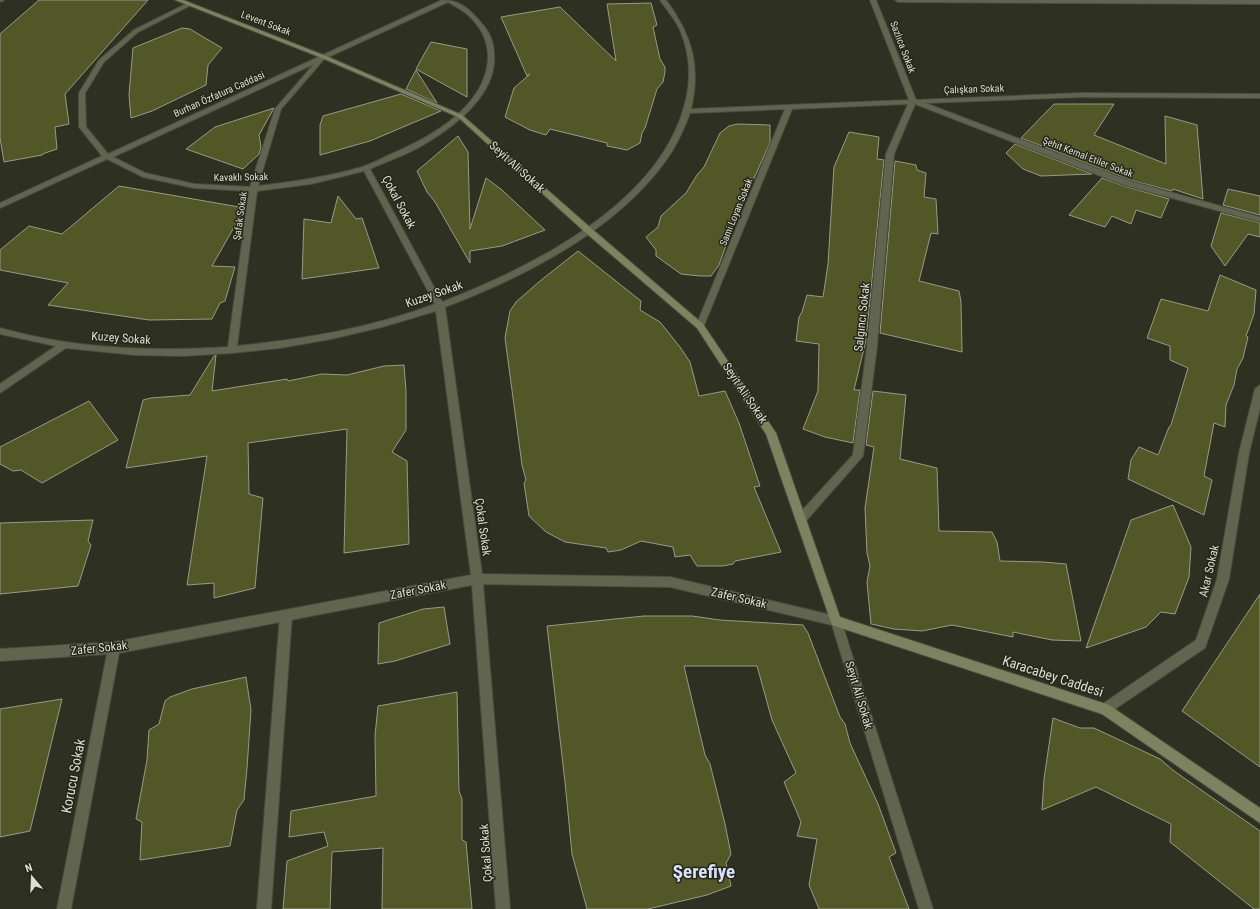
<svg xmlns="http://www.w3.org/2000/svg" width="1260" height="909" font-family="'Roboto Condensed',sans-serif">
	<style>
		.building { fill: #515726; stroke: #979b88 }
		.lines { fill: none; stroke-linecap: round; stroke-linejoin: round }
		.lane-casing { stroke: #4a4d3e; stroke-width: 2 }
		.street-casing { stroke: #4a4d3e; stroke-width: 2 }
		.secondary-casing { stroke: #4a4d3e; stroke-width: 2 }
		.lane { fill: #616550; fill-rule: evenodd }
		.street { fill: #616550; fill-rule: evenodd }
		.secondary { fill: #7d8361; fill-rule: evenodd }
		.labels { text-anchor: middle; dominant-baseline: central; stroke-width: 3; stroke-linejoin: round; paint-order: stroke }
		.far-street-label { font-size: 10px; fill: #dcded4; stroke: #252718 }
		.street-label { font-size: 12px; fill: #dcded4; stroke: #252718 }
		.near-street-label { font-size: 14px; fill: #dcded4; stroke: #252718 }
		.near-district-label { font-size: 19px; font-weight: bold; fill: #dae1fe; stroke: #252718 }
	</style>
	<rect width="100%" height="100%" fill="#2e3121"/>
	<!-- building -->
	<g class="building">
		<polygon points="39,0 148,0 65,94 69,124 55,127 57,149 45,153 42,155 4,162 0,138 0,34"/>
		<polygon points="651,3 657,25 653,27 658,50 660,59 665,67 665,72 663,82 657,89 645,128 642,133 640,143 627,150 607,146 607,143 550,129 546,135 530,130 505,117 514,88 530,74 527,76 501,17 560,7 616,61 607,4"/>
		<polygon points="182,28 190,29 222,48 208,65 206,85 152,111 131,118 129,95 133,48"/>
		<polygon points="431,42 467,49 467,97 416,69"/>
		<polygon points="416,70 437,103 406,89"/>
		<polygon points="401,94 441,111 370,141 320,155 320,125 323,116"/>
		<polygon points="1054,104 1114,104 1094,135 1166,164 1165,116 1197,125 1203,199 1173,189 1172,191 1130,180 1021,138"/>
		<polygon points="274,108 259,135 261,147 259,154 243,169 186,149 215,127"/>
		<polygon points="737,124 770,125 770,143 735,220 719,265 711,276 700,276 681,274 656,256 656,250 646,237 658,227 661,216 686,193 697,175 704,167 720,133 729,126"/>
		<polygon points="849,132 879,137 877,159 884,160 866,340 854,390 860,390 853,443 825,437 803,429 818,391 819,344 796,341 799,317 802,312 807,295 823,297 828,264 834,167"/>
		<polygon points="458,136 468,152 470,229 486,178 502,190 545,230 502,246 470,251 470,263 435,202 427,192 417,171"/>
		<polygon points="1015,144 1092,174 1041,176 1023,169 1006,153"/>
		<polygon points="895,161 916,165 917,170 926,173 924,197 936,199 938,234 931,233 919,281 959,291 961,302 962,352 880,333"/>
		<polygon points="1102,178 1124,186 1169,199 1161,218 1136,210 1131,224 1112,216 1105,227 1069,215"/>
		<polygon points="119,186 245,208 212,266 235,267 225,301 220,303 212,319 149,320 48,305 68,283 0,270 0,250 29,226 62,234"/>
		<polygon points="1228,189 1260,196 1260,215 1223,205"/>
		<polygon points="338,196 356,219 362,218 379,268 302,279 304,219 331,223"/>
		<polygon points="1221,213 1260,223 1260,237 1248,234 1225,266 1211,246"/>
		<polygon points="578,251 641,301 640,310 660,322 680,347 690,362 699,396 725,391 739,423 760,486 754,487 781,552 735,561 733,564 723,566 697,566 690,555 675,557 673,547 641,541 621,550 608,552 606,548 565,542 546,532 529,516 524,483 526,480 522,465 505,338 510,311 516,302 540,281"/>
		<polygon points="1220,275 1256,290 1254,314 1246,336 1248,337 1243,358 1237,369 1234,385 1226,405 1225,427 1214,423 1204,476 1212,480 1204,515 1128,479 1131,460 1139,447 1158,455 1169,427 1171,425 1188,368 1170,360 1170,346 1147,338 1161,299 1208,311"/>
		<polygon points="216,355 212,391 287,379 288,381 322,374 347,375 384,366 404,365 406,391 406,430 392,452 407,461 409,544 344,553 347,429 248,443 249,494 263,498 255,588 214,598 214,583 187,585 207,456 126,468 143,400 151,398 190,395 214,356"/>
		<polygon points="873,391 906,395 900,459 937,468 939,531 992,532 997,542 1000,561 1043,562 1066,564 1081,641 1052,640 1013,632 1013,637 952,625 922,631 894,629 871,624 867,582 870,566 867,553 865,508 874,447 866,445"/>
		<polygon points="89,401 118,440 42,483 21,470 13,471 0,464 0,447"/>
		<polygon points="1173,505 1191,547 1189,577 1175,614 1161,612 1146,627 1086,648 1131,520"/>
		<polygon points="93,520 88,541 91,545 78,586 0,594 0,523"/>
		<polygon points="1260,594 1260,767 1182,711"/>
		<polygon points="444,607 450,644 395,661 378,664 379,623 423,609"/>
		<polygon points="644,616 692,616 720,620 803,625 808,633 840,717 845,724 850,743 878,804 896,853 889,857 909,909 819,909 809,885 817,839 797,836 801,822 784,782 796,773 772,720 757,666 684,666 705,755 710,764 725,824 731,854 726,863 731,886 707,895 648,909 587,909 572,854 565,782 547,626"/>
		<polygon points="246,677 251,710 247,768 244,800 237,810 230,846 140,860 142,822 136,819 147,760 149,730 159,724 165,701 170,697 192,689"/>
		<polygon points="457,692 459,791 462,799 462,840 466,842 472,909 382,909 383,848 332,852 330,909 283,909 287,861 328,846 324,832 289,837 291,811 376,796 375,736 378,706"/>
		<polygon points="62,699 30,831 0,837 0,709"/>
		<polygon points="1053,718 1080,728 1094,728 1160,759 1174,771 1260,831 1260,909 1254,909 1170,842 1171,824 1096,787 1042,810 1044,779"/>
	</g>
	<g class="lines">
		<defs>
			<polygon id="lane" points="286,610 290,611 292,615 271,909 257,909 280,615 282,611"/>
			<g id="street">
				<polygon points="0,0 4,0 1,2"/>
				<path d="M442 0C462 0 472 12 484 26 493 37 495 50 494 63 491 99 452 128 423 145 407 155 387 161 370 169L442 302C527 269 644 211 679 122 691 92 693 60 680 30 675 19 667 10 660 0H666C692 35 701 66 691 109L909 100 870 0H876L916 100 1081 93 1260 94V98L1081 97 925 103 1130 181 1260 217V222L1124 185 915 104 894 154 877 346 863 456 805 522 801 524 797 522 796 519 797 516 853 455 867 346 886 154 908 104 792 109 703 328 700 329 696 326 785 109 690 113C684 129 677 145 667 159 616 231 524 277 445 307L482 574 670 577 840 617 933 909H919L832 625 670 587 483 584 510 909H496L472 585 119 653 71 909H57L107 654 0 661V649L114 642 471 575 436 311 382 327 331 339 280 348 232 353 183 356 135 355 66 348 0 393V384L56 346 0 334V328C74 349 152 352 228 347L249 191 194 188 143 177 107 159 0 208V203L102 156 79 127V93L99 60 134 30 188 3 193 4 138 32 104 62 85 93 86 127 108 154ZM448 2C454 6 463 10 468 15 502 46 489 87 457 115 437 133 412 145 387 156 379 160 371 164 362 167 328 177 293 182 258 186L281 109 324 59ZM314 64 275 109 250 187 194 184 145 173 113 157ZM364 171 435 304C372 328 304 339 237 346L257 191 311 184Z"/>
				<polygon points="895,0 1260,0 1260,4 898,2"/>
				<polygon points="1260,385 1260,408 1249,453 1229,579 1205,648 1109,713 1105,715 1101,713 1099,709 1101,705 1196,640 1217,579 1239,453 1255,389"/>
			</g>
			<polygon id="secondary" points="175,0 183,0 326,56 462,115 592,229 703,324 776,433 840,617 1109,705 1260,808 1260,823 1102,714 832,625 766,434 697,328 586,233 458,117 322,58"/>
		</defs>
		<!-- lane casing -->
		<use href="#lane" class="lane-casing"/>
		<!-- street casing -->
		<use href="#street" class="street-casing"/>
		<!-- secondary casing -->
		<use href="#secondary" class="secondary-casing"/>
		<!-- lane -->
		<use href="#lane" class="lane"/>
		<!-- street -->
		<use href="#street" class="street"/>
		<!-- secondary -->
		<use href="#secondary" class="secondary"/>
	</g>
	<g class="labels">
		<!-- far-street labels -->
		<g class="far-street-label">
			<text transform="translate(266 23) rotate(21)">Levent Sokak</text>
			<text transform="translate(903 47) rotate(69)">Sazlıca Sokak</text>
			<text transform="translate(974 89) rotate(-2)">Çalışkan Sokak</text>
			<text transform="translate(219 94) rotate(-24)">Burhan Özfatura Caddasi</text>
			<text transform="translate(1088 157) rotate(21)">Şehit Kemal Etiler Sokak</text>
			<text transform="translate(241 177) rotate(-1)">Kavaklı Sokak</text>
			<text transform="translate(736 212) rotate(-68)">Sami Loyan Sokak</text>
			<text transform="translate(240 216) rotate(-82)">Şafak Sokak</text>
		</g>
		<!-- street labels -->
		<g class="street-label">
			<text transform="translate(517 167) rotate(42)">Seyit Ali Sokak</text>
			<text transform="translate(399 202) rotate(62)">Çokal Sokak</text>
			<text transform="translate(434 294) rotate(-19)">Kuzey Sokak</text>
			<text transform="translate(862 317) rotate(-84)">Salgıncı Sokak</text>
			<text transform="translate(121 338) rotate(4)">Kuzey Sokak</text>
			<text transform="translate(745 393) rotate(56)">Seyit Ali Sokak</text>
			<text transform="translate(483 527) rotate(82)">Çokal Sokak</text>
			<text transform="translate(1209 571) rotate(-77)">Akar Sokak</text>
			<text transform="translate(418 590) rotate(-11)">Zafer Sokak</text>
			<text transform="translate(739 598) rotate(13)">Zafer Sokak</text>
			<text transform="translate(99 648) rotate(-6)">Zafer Sokak</text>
			<text transform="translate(859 695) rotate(73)">Seyit Ali Sokak</text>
			<text transform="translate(486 853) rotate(-94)">Çokal Sokak</text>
		</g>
		<!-- near-street labels -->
		<g class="near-street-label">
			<text transform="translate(1053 676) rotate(18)">Karacabey Caddesi</text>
			<text transform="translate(73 776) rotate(-79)">Korucu Sokak</text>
		</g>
		<!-- near-district labels -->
		<g class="near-district-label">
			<text x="704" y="871">Şerefiye</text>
		</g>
	</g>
	<!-- north arrow -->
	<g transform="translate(32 877) rotate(341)" stroke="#252718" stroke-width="3" paint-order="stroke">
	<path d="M0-3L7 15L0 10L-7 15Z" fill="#dcded4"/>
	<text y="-6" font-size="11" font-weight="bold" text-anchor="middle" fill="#dcded4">N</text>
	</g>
</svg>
